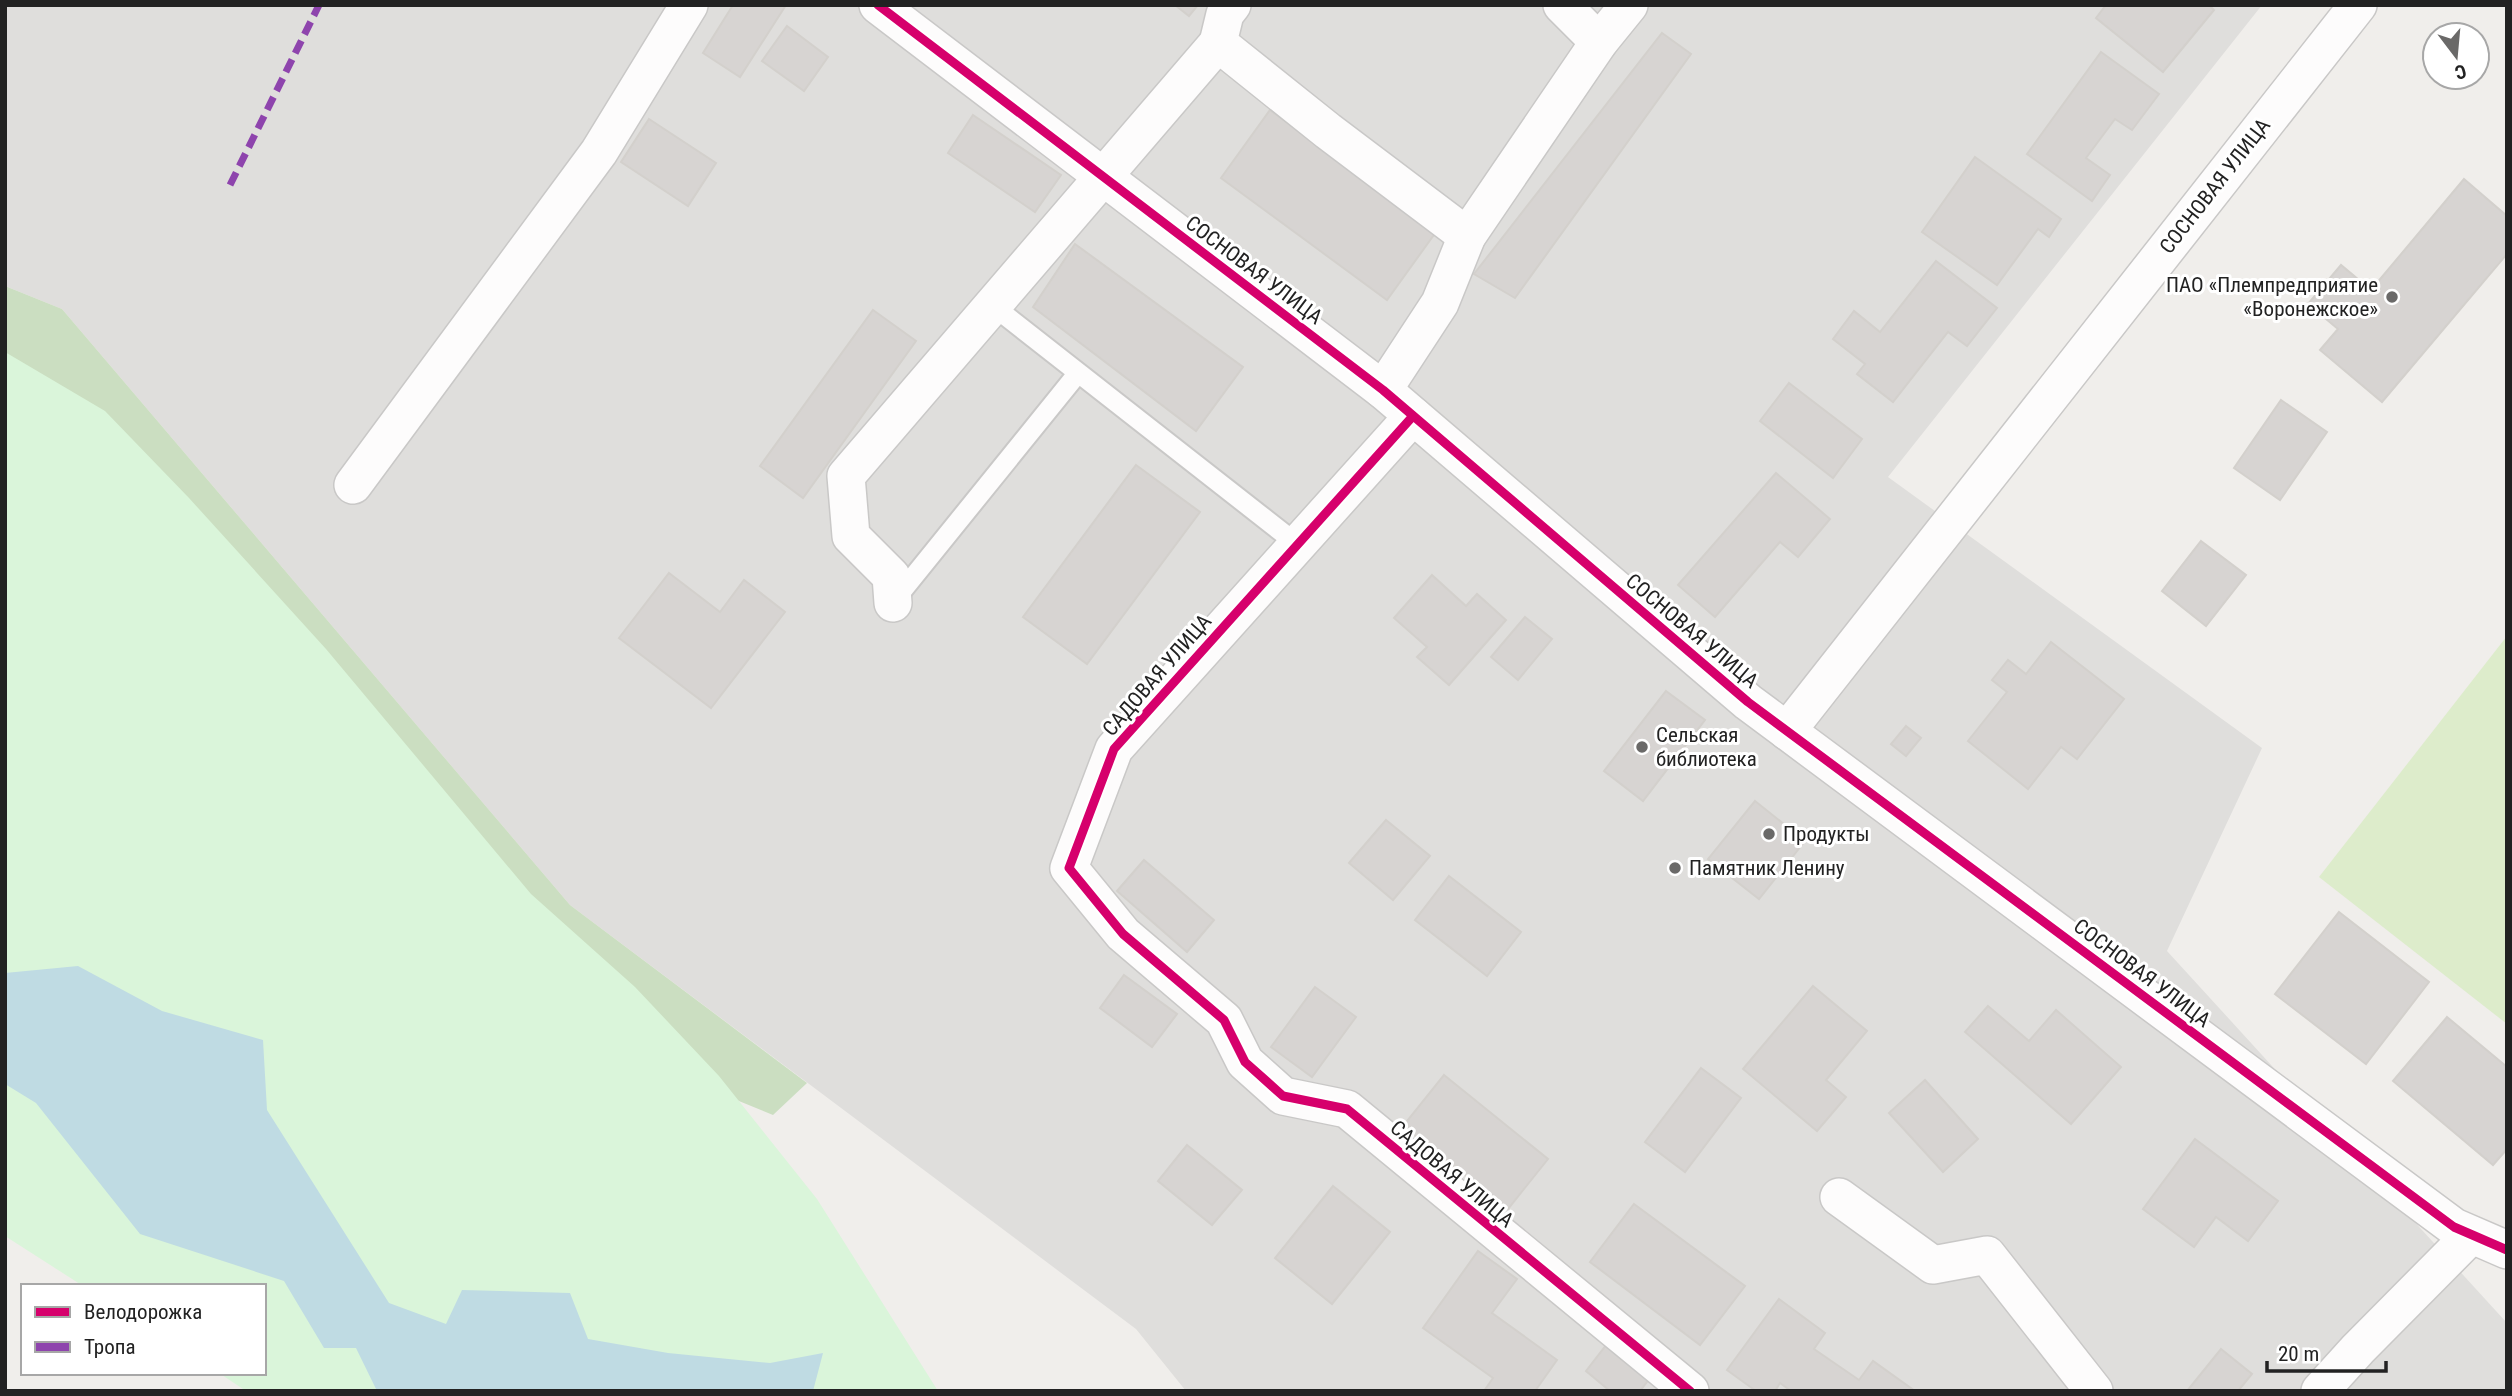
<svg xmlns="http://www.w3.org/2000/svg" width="2512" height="1396" font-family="'Roboto Condensed',sans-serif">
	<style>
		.residential { fill: #dfdedc }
		.grass { fill: #ddeccb }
		.forest { fill: #cbdec1 }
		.park { fill: #daf5da }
		.water { fill: #bfdbe3 }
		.building { fill: #d7d4d2; stroke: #d3d0cc; stroke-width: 2 }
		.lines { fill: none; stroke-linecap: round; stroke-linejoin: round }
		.lane-casing { stroke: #c9c8c7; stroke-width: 23 }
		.street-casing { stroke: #c9c8c7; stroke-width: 40 }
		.lane { stroke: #fdfcfc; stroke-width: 19 }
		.street { stroke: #fdfcfc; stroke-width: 37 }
		.quiet { stroke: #8e44ad; stroke-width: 7; stroke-dasharray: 14 7; stroke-linecap: butt }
		.cycleway-casing { stroke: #fff; stroke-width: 13 }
		.cycleway { stroke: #d6006c; stroke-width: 9 }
		.poi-dot { fill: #6a6968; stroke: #fff; stroke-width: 2.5 }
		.labels { text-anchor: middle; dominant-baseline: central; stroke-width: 6; stroke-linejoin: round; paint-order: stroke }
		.street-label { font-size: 21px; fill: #222; stroke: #fff }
		.poi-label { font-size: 21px; fill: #222; stroke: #fff; text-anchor: start }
	</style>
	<rect width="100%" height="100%" fill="#f0eeeb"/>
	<!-- residential -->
	<polygon class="residential" points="5,5 2262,5 1888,477 2262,748 2167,951 2507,1323 2507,1391 1186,1391 1136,1329 570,905 62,309 5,286"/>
	<!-- grass -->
	<polygon class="grass" points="2507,636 2507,1024 2319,877"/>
	<!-- forest -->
	<polygon class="forest" points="5,286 62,309 570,905 807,1083 773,1115 734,1099 5,477"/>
	<!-- park -->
	<polygon class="park" points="5,352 105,411 189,498 326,649 531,894 635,987 719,1076 817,1199 938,1391 246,1391 219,1373 264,1373 264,1286 83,1286 5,1236"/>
	<!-- water -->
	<polygon class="water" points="78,966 162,1011 263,1040 267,1110 389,1303 446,1324 462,1290 570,1293 588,1339 668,1353 770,1363 823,1353 813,1391 377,1391 356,1348 324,1348 284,1281 140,1234 36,1103 5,1084 5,973"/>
	<!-- building -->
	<g class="building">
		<polygon points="733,5 786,5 740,77 703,53"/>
		<polygon points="1175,5 1198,5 1189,16"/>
		<polygon points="2106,5 2209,5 2214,10 2163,72 2096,18"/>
		<polygon points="787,26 828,57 804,91 762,61"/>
		<polygon points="1662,33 1691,54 1515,298 1474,274"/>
		<polygon points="2101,52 2159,94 2132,130 2115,119 2086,158 2110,175 2092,201 2027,154"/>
		<polygon points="1270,110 1436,232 1387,300 1221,178"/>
		<polygon points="973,115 1061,175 1035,212 948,153"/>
		<polygon points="649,119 716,163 688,206 621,162"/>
		<polygon points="1975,157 2061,219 2049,237 2038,229 1997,285 1922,232"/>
		<polygon points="2464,179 2507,216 2507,254 2382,402 2320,350 2338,329 2308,304 2341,265 2371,290"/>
		<polygon points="1075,244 1243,367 1196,431 1033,307"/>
		<polygon points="1936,261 1997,308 1967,346 1948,332 1893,402 1857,374 1865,364 1833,339 1854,311 1880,332"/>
		<polygon points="873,310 916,341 803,498 760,466"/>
		<polygon points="1789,383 1862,439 1833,478 1760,421"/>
		<polygon points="2281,400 2327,432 2280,500 2234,468"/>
		<polygon points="1136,465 1200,512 1087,664 1023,617"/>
		<polygon points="1776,473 1830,519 1798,557 1780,542 1715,617 1678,585"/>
		<polygon points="2201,541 2246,575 2206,626 2162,591"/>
		<polygon points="669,573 720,612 744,580 785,612 711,708 619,638"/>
		<polygon points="1432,575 1466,606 1477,594 1506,620 1449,685 1417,657 1427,647 1394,618"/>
		<polygon points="1525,617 1552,639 1518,680 1491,657"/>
		<polygon points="2051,642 2124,699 2077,759 2061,747 2028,789 1968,741 2007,692 1992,680 2008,660 2026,674"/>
		<polygon points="1666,691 1705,720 1643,801 1604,771"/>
		<polygon points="1906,726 1921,738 1906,756 1891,744"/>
		<polygon points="1755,801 1805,841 1759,899 1708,859"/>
		<polygon points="1386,820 1430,856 1393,900 1349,863"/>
		<polygon points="1144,860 1214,920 1187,952 1117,891"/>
		<polygon points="1449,876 1521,932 1487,976 1415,920"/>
		<polygon points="2339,912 2429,982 2366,1064 2275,994"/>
		<polygon points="1124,975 1177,1014 1152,1047 1100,1008"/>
		<polygon points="1813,986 1867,1031 1826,1080 1846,1097 1817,1131 1743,1069"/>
		<polygon points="1315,987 1356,1017 1312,1077 1271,1047"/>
		<polygon points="1988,1006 2029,1041 2056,1010 2121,1067 2071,1124 1965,1032"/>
		<polygon points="2447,1017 2507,1067 2507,1149 2493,1165 2393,1081"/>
		<polygon points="1701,1068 1741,1098 1685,1172 1645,1142"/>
		<polygon points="1444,1075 1548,1159 1508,1209 1403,1126"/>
		<polygon points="1925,1080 1978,1139 1943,1172 1889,1113"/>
		<polygon points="2195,1139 2278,1201 2248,1241 2216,1217 2194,1247 2143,1209"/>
		<polygon points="1187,1145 1242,1190 1212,1225 1158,1181"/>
		<polygon points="1333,1186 1390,1232 1332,1304 1275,1258"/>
		<polygon points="1634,1204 1745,1286 1700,1345 1590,1262"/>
		<polygon points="1478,1251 1517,1279 1492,1313 1557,1360 1535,1391 1484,1391 1493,1378 1423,1328"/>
		<polygon points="1779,1299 1825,1333 1814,1349 1859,1380 1873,1361 1915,1391 1791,1391 1780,1383 1775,1391 1756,1391 1727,1370"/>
		<polygon points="1607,1344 1650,1378 1640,1391 1610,1391 1586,1371"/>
		<polygon points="2221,1349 2252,1374 2238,1391 2187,1391"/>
	</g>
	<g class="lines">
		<defs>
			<g id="lane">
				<polyline points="992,305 1297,544"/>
				<polyline points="893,602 1078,373"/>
			</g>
			<g id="street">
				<polyline points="878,5 1383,390 1748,702 2454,1227 2507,1250"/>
				<polyline points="1232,5 1225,14 1218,43 1328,131 1467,236"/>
				<polyline points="1562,5 1599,42"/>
				<polyline points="1383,390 1440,303 1467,236 1599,42 1629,5"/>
				<polyline points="1413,416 1114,749 1069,868 1123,934 1224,1020 1245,1062 1283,1096 1347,1109 1690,1391"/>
				<polyline points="353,485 599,152 689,5"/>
				<polyline points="893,603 891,576 851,536 846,476 1218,43"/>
				<polyline points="1787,731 2358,5"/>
				<polyline points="1839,1197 1933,1265 1987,1255 2094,1391"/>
				<polyline points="2320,1391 2358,1349 2471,1235"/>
			</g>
		</defs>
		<!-- lane casing -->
		<use href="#lane" class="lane-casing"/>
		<!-- street casing -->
		<use href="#street" class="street-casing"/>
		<!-- lane -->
		<use href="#lane" class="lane"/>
		<!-- street -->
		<use href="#street" class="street"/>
		<!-- quiet -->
		<polyline class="quiet" points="230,185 319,5"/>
		<defs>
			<g id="cycleway">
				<polyline points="878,5 1383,390 1748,702 2454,1227 2507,1250"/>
				<polyline points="1413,416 1114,749 1069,868 1123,934 1224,1020 1245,1062 1283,1096 1347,1109 1690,1391"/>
			</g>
		</defs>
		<!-- cycleway casing -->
		<use href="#cycleway" class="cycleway-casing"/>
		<!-- cycleway -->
		<use href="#cycleway" class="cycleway"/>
	</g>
	<!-- markers -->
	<g class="poi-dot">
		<circle cx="2392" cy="297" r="7"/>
		<circle cx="1642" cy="747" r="7"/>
		<circle cx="1769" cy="834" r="7"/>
		<circle cx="1675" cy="868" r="7"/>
	</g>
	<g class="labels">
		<!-- street labels -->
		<g class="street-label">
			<text transform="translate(2215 186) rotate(-52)">СОСНОВАЯ УЛИЦА</text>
			<text transform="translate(1254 270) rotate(37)">СОСНОВАЯ УЛИЦА</text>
			<text transform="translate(1692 631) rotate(40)">СОСНОВАЯ УЛИЦА</text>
			<text transform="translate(1157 675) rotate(-49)">САДОВАЯ УЛИЦА</text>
			<text transform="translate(2142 973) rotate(37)">СОСНОВАЯ УЛИЦА</text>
			<text transform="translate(1452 1174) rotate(40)">САДОВАЯ УЛИЦА</text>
		</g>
		<!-- poi labels -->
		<g class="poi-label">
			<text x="2378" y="285" text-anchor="end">ПАО «Племпредприятие<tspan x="2378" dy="24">«Воронежское»</tspan></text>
			<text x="1656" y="735">Сельская<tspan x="1656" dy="24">библиотека</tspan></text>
			<text x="1783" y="834">Продукты</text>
			<text x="1689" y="868">Памятник Ленину</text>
		</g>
	</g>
	<!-- border -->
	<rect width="2512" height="1396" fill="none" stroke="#222222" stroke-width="14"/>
	<!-- legend -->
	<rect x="21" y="1284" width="245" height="91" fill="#ffffff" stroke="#a7a7a7" stroke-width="2"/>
	<rect x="35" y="1307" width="35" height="10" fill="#d6006c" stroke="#a7a7a7" stroke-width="2"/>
	<text x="84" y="1319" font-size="21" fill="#222222">Велодорожка</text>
	<rect x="35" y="1342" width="35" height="10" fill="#8e44ad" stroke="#a7a7a7" stroke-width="2"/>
	<text x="84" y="1354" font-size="21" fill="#222222">Тропа</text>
	<!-- north arrow -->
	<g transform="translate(2456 56) rotate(164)"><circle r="33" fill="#ffffff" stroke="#a7a7a7" stroke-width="2"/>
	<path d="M0-5L12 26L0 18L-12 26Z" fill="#6a6968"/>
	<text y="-10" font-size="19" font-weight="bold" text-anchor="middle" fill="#222222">С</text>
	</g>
	<!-- scale -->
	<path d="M2267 1361v10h119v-10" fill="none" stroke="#222222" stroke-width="3.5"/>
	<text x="2278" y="1361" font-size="21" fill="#222222" stroke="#ffffff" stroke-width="5" paint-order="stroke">20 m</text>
</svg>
